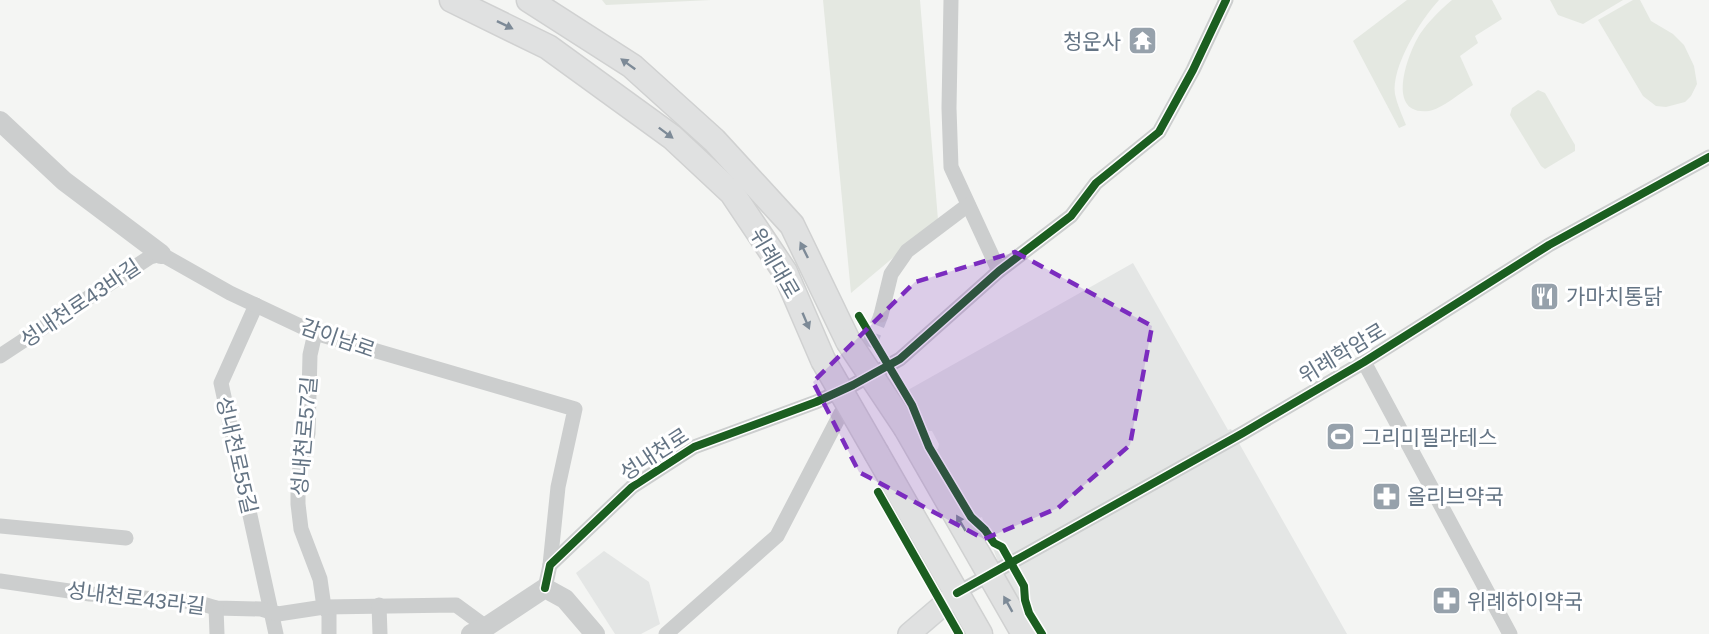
<svg xmlns="http://www.w3.org/2000/svg" width="1709" height="634" font-family="Arial,'Noto Sans KR',sans-serif">
	<style>
		.built { fill: #e4e6e5 }
		.green { fill: #e4e8e1 }
		.lines { fill: none; stroke-linecap: round; stroke-linejoin: round }
		.minor-tunnel { stroke: #d0d5d7; stroke-width: 15; stroke-dasharray: 15 8; stroke-linecap: butt }
		.secondary-casing { stroke: #d1d3d3; stroke-width: 24 }
		.primary-casing { stroke: #d0d1d1; stroke-width: 27 }
		.minor { stroke: #cccece; stroke-width: 15 }
		.tertiary { stroke: #cccece; stroke-width: 20 }
		.secondary { stroke: #e0e1e1; stroke-width: 21 }
		.primary { stroke: #e0e1e1; stroke-width: 24 }
		.primary-bridge-casing { stroke: #d0d1d1; stroke-width: 27; stroke-linecap: butt }
		.primary-bridge { stroke: #e0e1e1; stroke-width: 24 }
		.cycleway-casing { stroke: #fff; stroke-width: 11 }
		.cycleway { stroke: #1b5e20; stroke-width: 8 }
		.oneway { fill: #7d8a97 }
		.marked { fill: #7b2cbf; fill-opacity: 0.2; stroke: #7b2cbf; stroke-width: 4.5; stroke-dasharray: 12 8; stroke-linejoin: round }
		.labels { text-anchor: middle; dominant-baseline: central; stroke-width: 6; stroke-linejoin: round; paint-order: stroke }
		.poi-label { font-size: 21px; fill: #647484; stroke: #fff; text-anchor: start }
		.street-label { font-size: 21px; fill: #647484; stroke: #fff }
	</style>
	<rect width="100%" height="100%" fill="#f4f5f3"/>
	<!-- built -->
	<g class="built">
		<polygon points="1133,263 1228,430 1231,429 1347,634 1037,634 998,562 982,517 977,519 936,449 938,449 939,444 932,431 929,431 915,405 917,404 908,390"/>
		<polygon points="604,551 649,582 660,624 641,634 615,634 576,573"/>
	</g>
	<!-- green -->
	<g class="green">
		<polygon points="602,0 711,0 606,5"/>
		<polygon points="823,0 920,0 938,220 851,293"/>
		<path d="M1407 0H1439C1421 19 1391 67 1395 94 1397 104 1402 115 1406 125L1399 128 1353 41Z"/>
		<path d="M1452 0H1492L1502 19 1475 36 1478 43 1460 56 1473 85C1463 91 1440 110 1429 111 1385 116 1407 55 1420 34 1429 21 1440 10 1452 0Z"/>
		<polygon points="1550,0 1623,0 1583,24 1558,15"/>
		<polygon points="1633,0 1640,0 1651,21 1673,34 1684,45 1694,66 1697,84 1691,96 1685,102 1666,107 1656,106 1643,96 1598,20"/>
		<polygon points="1538,90 1545,93 1575,145 1575,151 1545,169 1541,166 1510,115 1512,108"/>
	</g>
	<g class="lines">
		<!-- minor-tunnel -->
		<polyline class="minor-tunnel" points="860,368 881,315"/>
		<defs>
			<polyline id="secondary" points="909,634 957,593"/>
			<g id="primary">
				<polyline points="452,0 548,47 672,137 732,193 785,272 823,360"/>
				<polyline points="529,0 632,66 714,140 792,225 848,341"/>
				<polyline points="906,428 1024,634"/>
				<polyline points="877,454 980,634"/>
			</g>
		</defs>
		<!-- secondary casing -->
		<use href="#secondary" class="secondary-casing"/>
		<!-- primary casing -->
		<use href="#primary" class="primary-casing"/>
		<!-- minor -->
		<g class="minor">
			<polyline points="951,0 949,108 951,167 999,271"/>
			<polyline points="256,305 221,383 276,634"/>
			<polyline points="881,315 891,274 907,251 968,205"/>
			<polyline points="315,333 310,355 308,433 298,477 298,504 301,529 320,579 324,607 329,614 329,634"/>
			<polyline points="0,356 150,257 161,254 230,293 315,333 575,409 558,487 550,565"/>
			<polyline points="1364,362 1510,634"/>
			<polyline points="0,526 126,538"/>
			<polyline points="0,581 90,594 196,602 216,608 261,609 278,614 324,607 456,605 486,627"/>
			<polyline points="545,588 550,565 632,487 694,447 816,402 853,385 900,359 999,271 1071,216 1096,183 1159,132 1193,70 1226,0"/>
			<polyline points="957,593 1243,433 1364,362 1549,245 1709,157"/>
			<polyline points="379,605 380,634"/>
			<polyline points="216,608 217,634"/>
			<polyline points="666,634 777,536 841,413"/>
		</g>
		<!-- tertiary -->
		<g class="tertiary">
			<polyline points="0,121 64,181 161,254"/>
			<polyline points="471,634 486,627 545,588 565,599 595,634"/>
		</g>
		<!-- secondary -->
		<use href="#secondary" class="secondary"/>
		<!-- primary -->
		<use href="#primary" class="primary"/>
		<defs>
			<g id="primary-bridge">
				<polyline points="848,341 906,428"/>
				<polyline points="823,360 877,454"/>
			</g>
		</defs>
		<!-- primary-bridge casing -->
		<use href="#primary-bridge" class="primary-bridge-casing"/>
		<!-- primary-bridge -->
		<use href="#primary-bridge" class="primary-bridge"/>
		<defs>
			<g id="cycleway">
				<polyline points="859,316 912,405 929,447 971,517 985,530 994,543 1002,547 1024,586 1025,600 1029,613 1042,634"/>
				<polyline points="878,492 959,634"/>
				<polyline points="545,588 550,565 632,487 694,447 816,402 853,385 900,359 999,271 1071,216 1096,183 1159,132 1193,70 1226,0"/>
				<polyline points="957,593 1243,433 1364,362 1549,245 1709,157"/>
			</g>
		</defs>
		<!-- cycleway casing -->
		<use href="#cycleway" class="cycleway-casing"/>
		<!-- cycleway -->
		<use href="#cycleway" class="cycleway"/>
	</g>
	<!-- one-way arrows -->
	<defs><path id="oneway-solid" d="M-6-.8H1V-3.2L6.5 0L1 3.2V.8H-6Z" transform="scale(1.5)"/></defs>
	<g class="oneway">
		<use href="#oneway-solid" transform="translate(505 25) rotate(26)"/>
		<use href="#oneway-solid" transform="translate(628 64) rotate(-144)"/>
		<use href="#oneway-solid" transform="translate(666 133) rotate(37)"/>
		<use href="#oneway-solid" transform="translate(804 250) rotate(-116)"/>
		<use href="#oneway-solid" transform="translate(806 321) rotate(67)"/>
		<use href="#oneway-solid" transform="translate(961 523) rotate(-120)"/>
		<use href="#oneway-solid" transform="translate(1008 604) rotate(-119)"/>
	</g>
	<!-- marked area -->
	<path class="marked" d="M1015 252 1152 326 1130 445 1058 508 984 539 859 472 813 382 915 282Z"/>
	<!-- icons -->
	<defs>
		<symbol id="temple-square" viewBox="-11 -11 22 22"><rect x="-9" y="-9" width="18" height="18" rx="4" fill="#96a1ab" stroke="#fff"/><path d="M0-6L5-2H3V0L6.5 2.5H4V6H1.5V3h-3V6H-4V2.5H-6.5L-3 0V-2H-5Z" fill="#fff"/></symbol>
		<symbol id="restaurant-square" viewBox="-11 -11 22 22"><rect x="-9" y="-9" width="18" height="18" rx="4" fill="#96a1ab" stroke="#fff"/><path d="M-5-6h1v4h1v-4h1v4h1v-4h1v5L-1.5 .5V6h-2V.5L-5-1ZM5-6V6H3V1.5H1.5Q1.5-4 5-6Z" fill="#fff"/></symbol>
		<symbol id="stadium-square" viewBox="-11 -11 22 22"><rect x="-9" y="-9" width="18" height="18" rx="4" fill="#96a1ab" stroke="#fff"/><path d="M0-5a6.5 5 0 1 0 0 10a6.5 5 0 1 0 0-10ZM-3.5-1.8h7v3.6h-7Z" fill="#fff"/></symbol>
		<symbol id="pharmacy-square" viewBox="-11 -11 22 22"><rect x="-9" y="-9" width="18" height="18" rx="4" fill="#96a1ab" stroke="#fff"/><path d="M-2-6h4v4h4v4h-4v4h-4v-4h-4v-4h4Z" fill="#fff"/></symbol>
	</defs>
	<g fill-rule="evenodd">
		<use href="#temple-square" x="1126" y="24" width="33" height="33"/>
		<use href="#restaurant-square" x="1528" y="280" width="33" height="33"/>
		<use href="#stadium-square" x="1324" y="420" width="33" height="33"/>
		<use href="#pharmacy-square" x="1370" y="480" width="33" height="33"/>
		<use href="#pharmacy-square" x="1430" y="584" width="33" height="33"/>
	</g>
	<g class="labels">
		<!-- poi labels -->
		<g class="poi-label">
			<text x="1121" y="41" text-anchor="end">청운사</text>
			<text x="1566" y="296">가마치통닭</text>
			<text x="1362" y="437">그리미필라테스</text>
			<text x="1407" y="496">올리브약국</text>
			<text x="1467" y="601">위례하이약국</text>
		</g>
		<!-- street labels -->
		<g class="street-label">
			<text transform="translate(775 263) rotate(60)">위례대로</text>
			<text transform="translate(80 303) rotate(-34)">성내천로43바길</text>
			<text transform="translate(338 338) rotate(19)">감이남로</text>
			<text transform="translate(1342 353) rotate(-31)">위례학암로</text>
			<text transform="translate(304 436) rotate(-85)">성내천로57길</text>
			<text transform="translate(654 454) rotate(-33)">성내천로</text>
			<text transform="translate(237 455) rotate(77)">성내천로55길</text>
			<text transform="translate(136 598) rotate(7)">성내천로43라길</text>
		</g>
	</g>
</svg>
